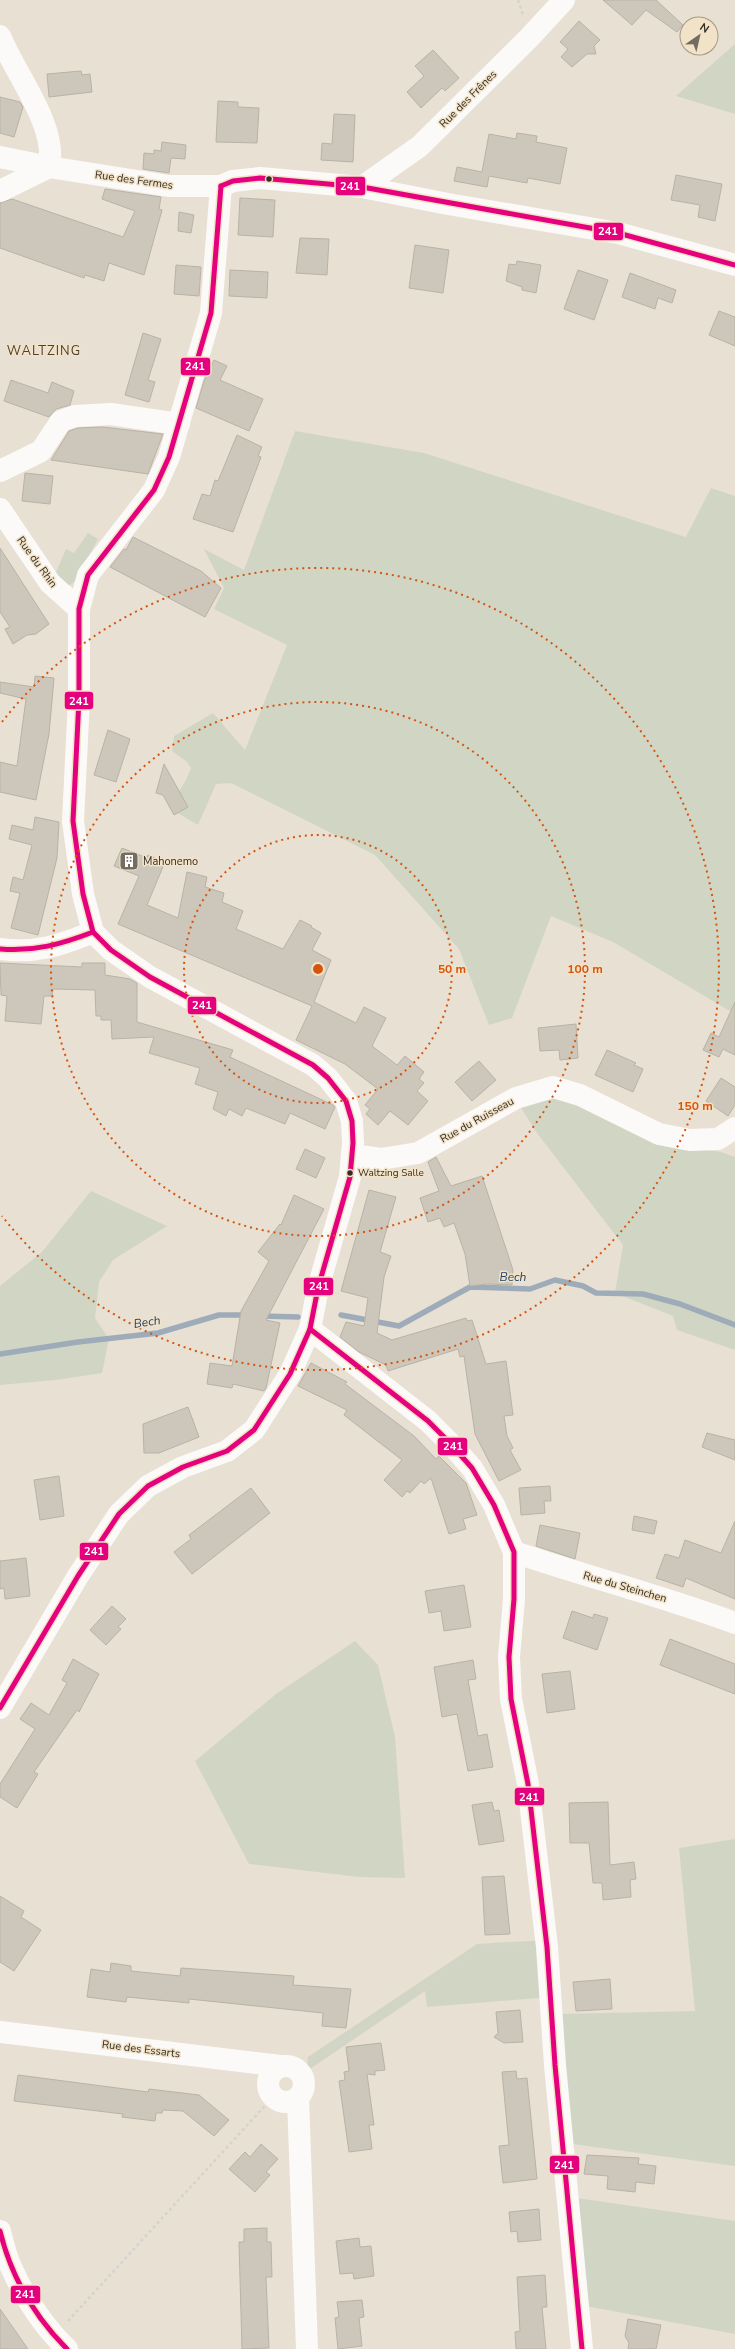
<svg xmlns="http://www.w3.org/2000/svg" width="735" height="2349" font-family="'Nunito Sans',sans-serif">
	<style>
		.green { fill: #d1d6c4 }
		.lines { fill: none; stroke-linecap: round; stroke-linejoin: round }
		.stream { stroke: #9eacb9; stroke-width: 5.5 }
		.building { fill: #cdc7bb; stroke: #b8b2a7 }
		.path { stroke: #d5d2cf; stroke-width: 2.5; stroke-dasharray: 3 3; stroke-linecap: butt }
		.minor { stroke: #fcfaf8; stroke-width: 22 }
		.bus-1-casing { stroke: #f2e2c8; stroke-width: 8 }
		.bus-1 { stroke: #e5007d; stroke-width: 5 }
		.ring { fill: none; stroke: #d6550e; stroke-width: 2; stroke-dasharray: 2 4 }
		.bus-dot { fill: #342e24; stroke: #f2e2c8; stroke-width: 1.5 }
		.labels { text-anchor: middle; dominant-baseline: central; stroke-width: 3; stroke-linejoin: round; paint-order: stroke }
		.bus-label { font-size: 10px; fill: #342e24; stroke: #f2e2c8; text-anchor: start }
		.street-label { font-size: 11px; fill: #342e24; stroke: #f2e2c8 }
		.poi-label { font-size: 11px; fill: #342e24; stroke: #f2e2c8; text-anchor: start }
		.water-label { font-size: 12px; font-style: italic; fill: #204469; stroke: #f2e2c8 }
		.quarter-label { font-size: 13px; letter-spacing: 1px; fill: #4f422c; stroke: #f2e2c8 }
		.centre { fill: #d6550e; stroke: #f2e2c8; stroke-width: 2 }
		.ring-label { font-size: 12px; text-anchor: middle; font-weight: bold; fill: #d6550e; stroke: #f2e2c8; stroke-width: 3; stroke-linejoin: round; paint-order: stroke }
		.line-badge { stroke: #f2e2c8; stroke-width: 1.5 }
		.badge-label { font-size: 11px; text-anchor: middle; font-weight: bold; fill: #fff }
	</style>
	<rect width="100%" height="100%" fill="#e8e0d2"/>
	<!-- green -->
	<g class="green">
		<polygon points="735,44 735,114 676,96"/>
		<polygon points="295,431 424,453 686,537 711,488 735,496 735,1014 613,942 551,916 512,1018 489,1025 459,949 375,855 231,783 216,784 198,825 169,808 186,780 191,768 187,762 172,751 174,736 213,713 245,750 287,645 214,609 224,588 204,549 244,570"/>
		<polygon points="88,533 98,539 75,581 70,585 64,586 54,577 66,549 74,553"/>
		<polygon points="550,1097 578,1101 654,1143 721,1152 735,1157 735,1350 677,1330 673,1316 615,1293 623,1245 537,1133 520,1106"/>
		<polygon points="91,1191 167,1226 113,1260 99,1282 95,1318 109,1339 102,1373 56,1380 0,1385 0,1286 42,1252"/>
		<polygon points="355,1641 378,1665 395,1737 405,1878 359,1877 249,1864 195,1761 276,1694"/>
		<polygon points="735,1839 735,2166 572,2144 560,2014 695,2011 679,1848"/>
		<polygon points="546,1940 550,1997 427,2007 425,1991 307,2071 308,2057 477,1944"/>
		<polygon points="577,2198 735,2221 735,2334 586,2306"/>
	</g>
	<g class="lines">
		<!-- stream -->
		<g class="stream">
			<polyline points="341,1315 399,1326 470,1287 530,1289 555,1280 583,1286 596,1293 643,1294 680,1304 735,1325"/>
			<polyline points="262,1316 298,1317"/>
			<polyline points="0,1354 78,1342 158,1333 219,1315 247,1315"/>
		</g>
	</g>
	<!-- building -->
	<g class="building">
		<polygon points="603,0 656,0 683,25 677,32 646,10 632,25"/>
		<polygon points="579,21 600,40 594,46 596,54 587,54 572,67 561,57 568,49 560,42"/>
		<polygon points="433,50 459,78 445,91 442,88 421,108 407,92 424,76 415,66"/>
		<polygon points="81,71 82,75 90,74 92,92 49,97 47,74"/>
		<polygon points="0,97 20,102 23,107 14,137 0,133"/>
		<polygon points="218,101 238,102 238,107 259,108 257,143 216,142"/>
		<polygon points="334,114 355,115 353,162 321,160 322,143 332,144"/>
		<polygon points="517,133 537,136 536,142 567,148 560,184 528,178 527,183 489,176 487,187 454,181 457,167 482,172 489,134 516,139"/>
		<polygon points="162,142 186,145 185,159 171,158 169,173 143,169 144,153 154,154 154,150 161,151"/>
		<polygon points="676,175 722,184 715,221 698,217 700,205 671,200"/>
		<polygon points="105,189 161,197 159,209 162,210 144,275 109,263 104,281 85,275 84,278 0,248 0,203 12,199 123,237 135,211 102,199"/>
		<polygon points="240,198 275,200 273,237 238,235"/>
		<polygon points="179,212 194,215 191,233 178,231"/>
		<polygon points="300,238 329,239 327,275 296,273"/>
		<polygon points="415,245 449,250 443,293 409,288"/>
		<polygon points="517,261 541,265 536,293 522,290 522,287 506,281 509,264 516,265"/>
		<polygon points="176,265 201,267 199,296 174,294"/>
		<polygon points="230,270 268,272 267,298 229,296"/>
		<polygon points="578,270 608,280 594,320 564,309"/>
		<polygon points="630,273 676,290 672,303 658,298 655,309 622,297"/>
		<polygon points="719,311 735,317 735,346 709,335"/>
		<polygon points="143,333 161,339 148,380 155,382 149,402 125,395"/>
		<polygon points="214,360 227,366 220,380 263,399 249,431 196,408 204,381"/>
		<polygon points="11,380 48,393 52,382 74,391 70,405 56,409 49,417 4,401"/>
		<polygon points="102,427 163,434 148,474 51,460 69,431 78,428"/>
		<polygon points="237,435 262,447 258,456 261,457 233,532 193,519 202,494 210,496 215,480 218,481"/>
		<polygon points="25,473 53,476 50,504 22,501"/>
		<polygon points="133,537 201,571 221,588 205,617 110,567 124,549 126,550"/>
		<polygon points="0,548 49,624 36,634 27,635 13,644 5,629 10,627 0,612"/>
		<polygon points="35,676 54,678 49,734 36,800 0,792 0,762 17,766 26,699 0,693 0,682 34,687"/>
		<polygon points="108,730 130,739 116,782 94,775"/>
		<polygon points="164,764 188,807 174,815 163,795 156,793"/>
		<polygon points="35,817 59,822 57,858 38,935 11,928 20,893 10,891 13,877 23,880 32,845 9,839 12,825 33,830"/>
		<polygon points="122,848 147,858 148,855 165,862 147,905 178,918 187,872 207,877 205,887 224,893 222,902 243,911 236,929 283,949 300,920 312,926 311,927 321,933 312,950 331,960 314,1002 356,1023 364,1007 386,1018 372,1046 397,1065 405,1056 424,1072 419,1079 424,1083 417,1091 428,1101 408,1125 390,1111 378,1125 366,1114 370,1109 365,1105 378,1089 345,1064 296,1040 312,1006 118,924 139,876 114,866"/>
		<polygon points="0,963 82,967 82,963 105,963 105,975 130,979 137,983 137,1022 233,1050 230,1057 333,1105 335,1107 325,1129 290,1113 285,1124 246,1108 242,1116 229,1109 226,1116 213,1109 218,1092 195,1084 200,1068 149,1053 154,1037 112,1039 111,1020 101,1020 101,1016 96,1016 95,990 53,989 52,996 44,996 41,1024 5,1021 7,996 1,995"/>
		<polygon points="735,1002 735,1055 723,1049 719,1057 703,1050 711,1033 719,1037"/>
		<polygon points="576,1024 578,1058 560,1060 559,1050 540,1051 538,1028"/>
		<polygon points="607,1050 636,1063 634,1065 643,1069 633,1092 595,1075"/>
		<polygon points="479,1061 496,1080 472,1101 455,1082"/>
		<polygon points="721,1078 735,1087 735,1105 728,1116 706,1101"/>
		<polygon points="305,1149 325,1158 316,1178 296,1169"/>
		<polygon points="436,1157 451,1186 482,1176 513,1270 512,1285 487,1284 470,1286 465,1254 454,1223 444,1227 440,1218 428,1222 420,1198 439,1191 428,1162"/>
		<polygon points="369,1190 396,1197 380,1252 391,1256 384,1277 377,1333 392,1340 466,1318 467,1321 472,1320 486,1364 506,1361 513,1415 504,1416 507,1436 513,1448 510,1450 521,1470 499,1481 475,1434 464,1356 460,1357 458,1349 388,1371 386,1365 359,1352 340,1337 346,1322 364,1326 368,1298 341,1291"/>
		<polygon points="294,1195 324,1209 266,1320 280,1323 266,1388 264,1391 233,1384 232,1388 207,1384 210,1363 232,1366 241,1311 269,1261 258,1252 280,1224 281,1225"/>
		<polygon points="311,1363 347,1382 345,1384 414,1436 436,1459 439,1456 466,1483 477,1515 463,1519 466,1529 449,1534 431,1478 424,1484 421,1481 410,1493 407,1491 402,1497 384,1480 402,1460 344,1415 347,1410 298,1386"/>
		<polygon points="188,1407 199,1437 159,1453 144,1453 143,1424"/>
		<polygon points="707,1433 735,1440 735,1460 702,1447"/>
		<polygon points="59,1476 64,1516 40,1520 34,1480"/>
		<polygon points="550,1486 551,1501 544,1501 545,1513 521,1515 519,1488"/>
		<polygon points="251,1488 270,1513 192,1574 174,1552 191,1539 189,1535"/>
		<polygon points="634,1516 657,1521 654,1534 632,1530"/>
		<polygon points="735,1521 735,1599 686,1578 683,1587 656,1578 665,1554 679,1558 685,1540 721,1553"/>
		<polygon points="540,1525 580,1533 575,1559 536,1546"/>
		<polygon points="26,1558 30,1596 5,1599 4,1588 0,1589 0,1561"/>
		<polygon points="464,1585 471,1627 444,1631 441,1611 429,1613 425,1591"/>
		<polygon points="112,1606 126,1619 118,1627 121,1629 106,1645 90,1630"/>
		<polygon points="572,1611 593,1618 594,1614 608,1618 597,1650 563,1638"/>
		<polygon points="670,1639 735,1664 735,1694 660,1665"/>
		<polygon points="73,1659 99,1674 79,1712 77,1710 34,1772 38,1774 17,1808 0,1797 0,1784 35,1729 20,1719 31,1703 49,1715 67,1683 62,1680"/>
		<polygon points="473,1660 476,1679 468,1680 478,1736 487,1734 493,1767 468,1771 457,1714 442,1717 434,1667"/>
		<polygon points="570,1671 575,1709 547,1713 542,1674"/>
		<polygon points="492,1802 494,1811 499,1810 504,1841 479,1845 472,1805"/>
		<polygon points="608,1802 610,1865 634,1862 636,1879 630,1880 631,1897 603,1900 602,1883 593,1883 589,1843 570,1843 569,1803"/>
		<polygon points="504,1876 510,1934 485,1935 482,1877"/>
		<polygon points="0,1896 24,1911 21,1917 41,1930 14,1971 0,1962"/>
		<polygon points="111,1963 131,1966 131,1971 180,1976 181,1968 294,1976 293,1985 351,1989 346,2028 322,2026 323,2013 189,1999 189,2003 127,1997 126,2002 87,1997 91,1969 110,1972"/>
		<polygon points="610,1979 612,2009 576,2011 573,1982"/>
		<polygon points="520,2010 523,2042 504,2043 494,2037 498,2033 496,2012"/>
		<polygon points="381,2043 385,2070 375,2071 375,2075 367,2074 374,2125 369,2125 372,2149 349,2152 339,2081 345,2080 344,2072 349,2071 346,2047"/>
		<polygon points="516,2071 517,2079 527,2078 537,2179 503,2183 499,2146 509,2145 502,2072"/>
		<polygon points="18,2075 148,2092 149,2089 199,2095 229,2120 214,2136 183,2111 163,2110 162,2113 156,2113 155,2121 122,2117 123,2114 14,2101"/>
		<polygon points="261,2144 278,2159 266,2172 270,2175 255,2192 229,2169 245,2152 250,2157"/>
		<polygon points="587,2155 639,2158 638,2164 656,2166 654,2184 636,2182 635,2192 607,2189 608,2176 584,2174"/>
		<polygon points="539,2209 541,2240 518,2242 517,2231 511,2232 509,2212"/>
		<polygon points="267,2228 267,2242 271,2242 272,2277 266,2277 269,2348 242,2349 239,2242 244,2242 244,2229"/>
		<polygon points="359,2238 360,2247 371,2246 374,2276 354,2279 353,2273 340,2274 336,2241"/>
		<polygon points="545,2275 547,2307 542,2307 546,2349 516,2349 515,2332 520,2331 517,2277"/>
		<polygon points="362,2300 364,2317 359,2318 362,2346 338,2349 335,2318 339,2317 337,2302"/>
		<polygon points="0,2309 28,2349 0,2349"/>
		<polygon points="628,2319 661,2325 656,2349 628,2349 629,2343 625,2336"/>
	</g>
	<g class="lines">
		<!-- path -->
		<g class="path">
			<polyline points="518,0 523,15"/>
			<polyline points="300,2070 477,1950 528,1948"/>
			<polyline points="68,2321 273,2097"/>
		</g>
		<!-- minor -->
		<g class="minor">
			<path d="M0 36C15 74 58 126 49 167"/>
			<polyline points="0,157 49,167 169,186 221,186 233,181 260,178 362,187 448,204 618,233 735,265"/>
			<polyline points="362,187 420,146 529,38 564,0"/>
			<polyline points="0,191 49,167"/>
			<polyline points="0,471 41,451 61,421 75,416 111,414 179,424"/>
			<polyline points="0,509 50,583 79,609"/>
			<path d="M0 949C36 954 61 945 93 932"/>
			<polyline points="352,1155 381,1159 418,1153 516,1098 553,1087 580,1095 659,1134 690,1140 718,1139 735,1128"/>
			<polyline points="310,1329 428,1421 448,1441 472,1468 494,1505 514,1552 514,1599 509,1657 511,1699 528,1784 547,1947 555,2065 582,2349"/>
			<path d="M514 1552C588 1577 662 1596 735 1623"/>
			<polyline points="0,1708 78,1576 119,1514 148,1486 183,1467 227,1451 254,1430 290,1374 310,1329 318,1288 350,1177 353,1143 352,1121 346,1101 328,1078 313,1065 150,977 111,950 93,932 83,894 73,821 79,699 79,609 88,575 154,490 169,457 211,313 221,186"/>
			<polyline points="0,2032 281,2066"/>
			<circle cx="286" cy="2084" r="18"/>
			<polyline points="298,2098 307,2349"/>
			<path d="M0 2231C3 2243 6 2256 11 2267 24 2296 44 2327 67 2349"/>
		</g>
		<defs>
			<g id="bus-1">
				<polyline points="221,186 233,181 260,178 362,187 618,233 735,265"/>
				<path d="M0 949C34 952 62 944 93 932"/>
				<polyline points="310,1329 428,1421 448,1441 472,1468 494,1505 514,1552 514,1599 509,1657 511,1699 528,1784 547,1947 555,2065 582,2349"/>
				<polyline points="0,1708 78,1576 119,1514 148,1486 183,1467 227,1451 254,1430 290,1374 310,1329 318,1288 350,1177 353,1143 352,1121 346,1101 328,1078 313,1065 150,977 111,950 93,932 83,894 73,821 79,699 79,609 88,575 154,490 169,457 211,313 221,186"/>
				<path d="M0 2231C11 2276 34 2316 67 2349"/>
			</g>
		</defs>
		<!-- bus-1 casing -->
		<use href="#bus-1" class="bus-1-casing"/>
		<!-- bus-1 -->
		<use href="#bus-1" class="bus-1"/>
	</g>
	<!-- distance rings -->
	<g class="ring">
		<circle cx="318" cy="969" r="134"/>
		<circle cx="318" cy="969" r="267"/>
		<path d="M2 722A401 401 0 1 1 2 1216"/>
	</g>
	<!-- icons -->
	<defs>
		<symbol id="building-square" viewBox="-11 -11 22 22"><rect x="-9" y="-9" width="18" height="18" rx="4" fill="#736c61" stroke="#f2e2c8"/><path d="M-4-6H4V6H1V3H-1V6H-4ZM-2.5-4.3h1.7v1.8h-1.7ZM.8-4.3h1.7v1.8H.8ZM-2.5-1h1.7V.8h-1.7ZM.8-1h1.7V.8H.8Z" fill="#fff"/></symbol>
	</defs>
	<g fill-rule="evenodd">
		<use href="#building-square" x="118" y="850" width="22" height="22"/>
	</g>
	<!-- markers -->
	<g class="bus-dot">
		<circle cx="269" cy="179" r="3.5"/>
		<circle cx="350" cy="1173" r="3.5"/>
	</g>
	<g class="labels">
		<!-- bus labels -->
		<g class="bus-label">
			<text x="358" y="1173">Waltzing Salle</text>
		</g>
		<!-- street labels -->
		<g class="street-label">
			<text transform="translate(468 99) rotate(-45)">Rue des Frênes</text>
			<text transform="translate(134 180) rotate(8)">Rue des Fermes</text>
			<text transform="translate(37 562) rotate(54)">Rue du Rhin</text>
			<text transform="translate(477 1120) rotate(-29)">Rue du Ruisseau</text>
			<text transform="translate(625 1587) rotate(16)">Rue du Steinchen</text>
			<text transform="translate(141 2049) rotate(7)">Rue des Essarts</text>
		</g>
		<!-- poi labels -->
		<g class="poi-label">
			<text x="143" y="861">Mahonemo</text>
		</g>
		<!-- water labels -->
		<g class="water-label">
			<text x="513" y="1277">Bech</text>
			<text transform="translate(147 1322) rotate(-9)">Bech</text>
		</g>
		<!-- quarter labels -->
		<g class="quarter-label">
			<text x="44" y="351">WALTZING</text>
		</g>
	</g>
	<circle cx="318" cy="969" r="6" class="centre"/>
	<g class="ring-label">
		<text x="452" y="973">50 m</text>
		<text x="585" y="973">100 m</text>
		<text x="695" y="1110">150 m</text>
	</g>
	<g class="line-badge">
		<rect x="335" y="176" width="31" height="20" rx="4" fill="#e5007d"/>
		<rect x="593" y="222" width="31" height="19" rx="4" fill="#e5007d"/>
		<rect x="180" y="357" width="31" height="19" rx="4" fill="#e5007d"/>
		<rect x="64" y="691" width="30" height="19" rx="4" fill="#e5007d"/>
		<rect x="187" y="996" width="30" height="19" rx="4" fill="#e5007d"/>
		<rect x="303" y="1277" width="31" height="19" rx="4" fill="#e5007d"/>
		<rect x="437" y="1437" width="31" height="19" rx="4" fill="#e5007d"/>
		<rect x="79" y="1542" width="30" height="19" rx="4" fill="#e5007d"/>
		<rect x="514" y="1787" width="31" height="19" rx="4" fill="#e5007d"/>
		<rect x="549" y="2155" width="31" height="19" rx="4" fill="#e5007d"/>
		<rect x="10" y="2285" width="31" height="19" rx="4" fill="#e5007d"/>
	</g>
	<g class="badge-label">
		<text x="350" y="190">241</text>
		<text x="608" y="235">241</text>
		<text x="195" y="370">241</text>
		<text x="79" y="705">241</text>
		<text x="202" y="1009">241</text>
		<text x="319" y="1290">241</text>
		<text x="453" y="1450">241</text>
		<text x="94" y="1555">241</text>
		<text x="529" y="1801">241</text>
		<text x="564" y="2169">241</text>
		<text x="25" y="2298">241</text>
	</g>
	<!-- north arrow -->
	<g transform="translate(699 36) rotate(34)"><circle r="19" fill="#f2e2c8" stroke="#a69a86"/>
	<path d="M0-3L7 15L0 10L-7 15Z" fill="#736c61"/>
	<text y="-6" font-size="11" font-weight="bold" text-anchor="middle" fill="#342e24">N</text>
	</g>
</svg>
